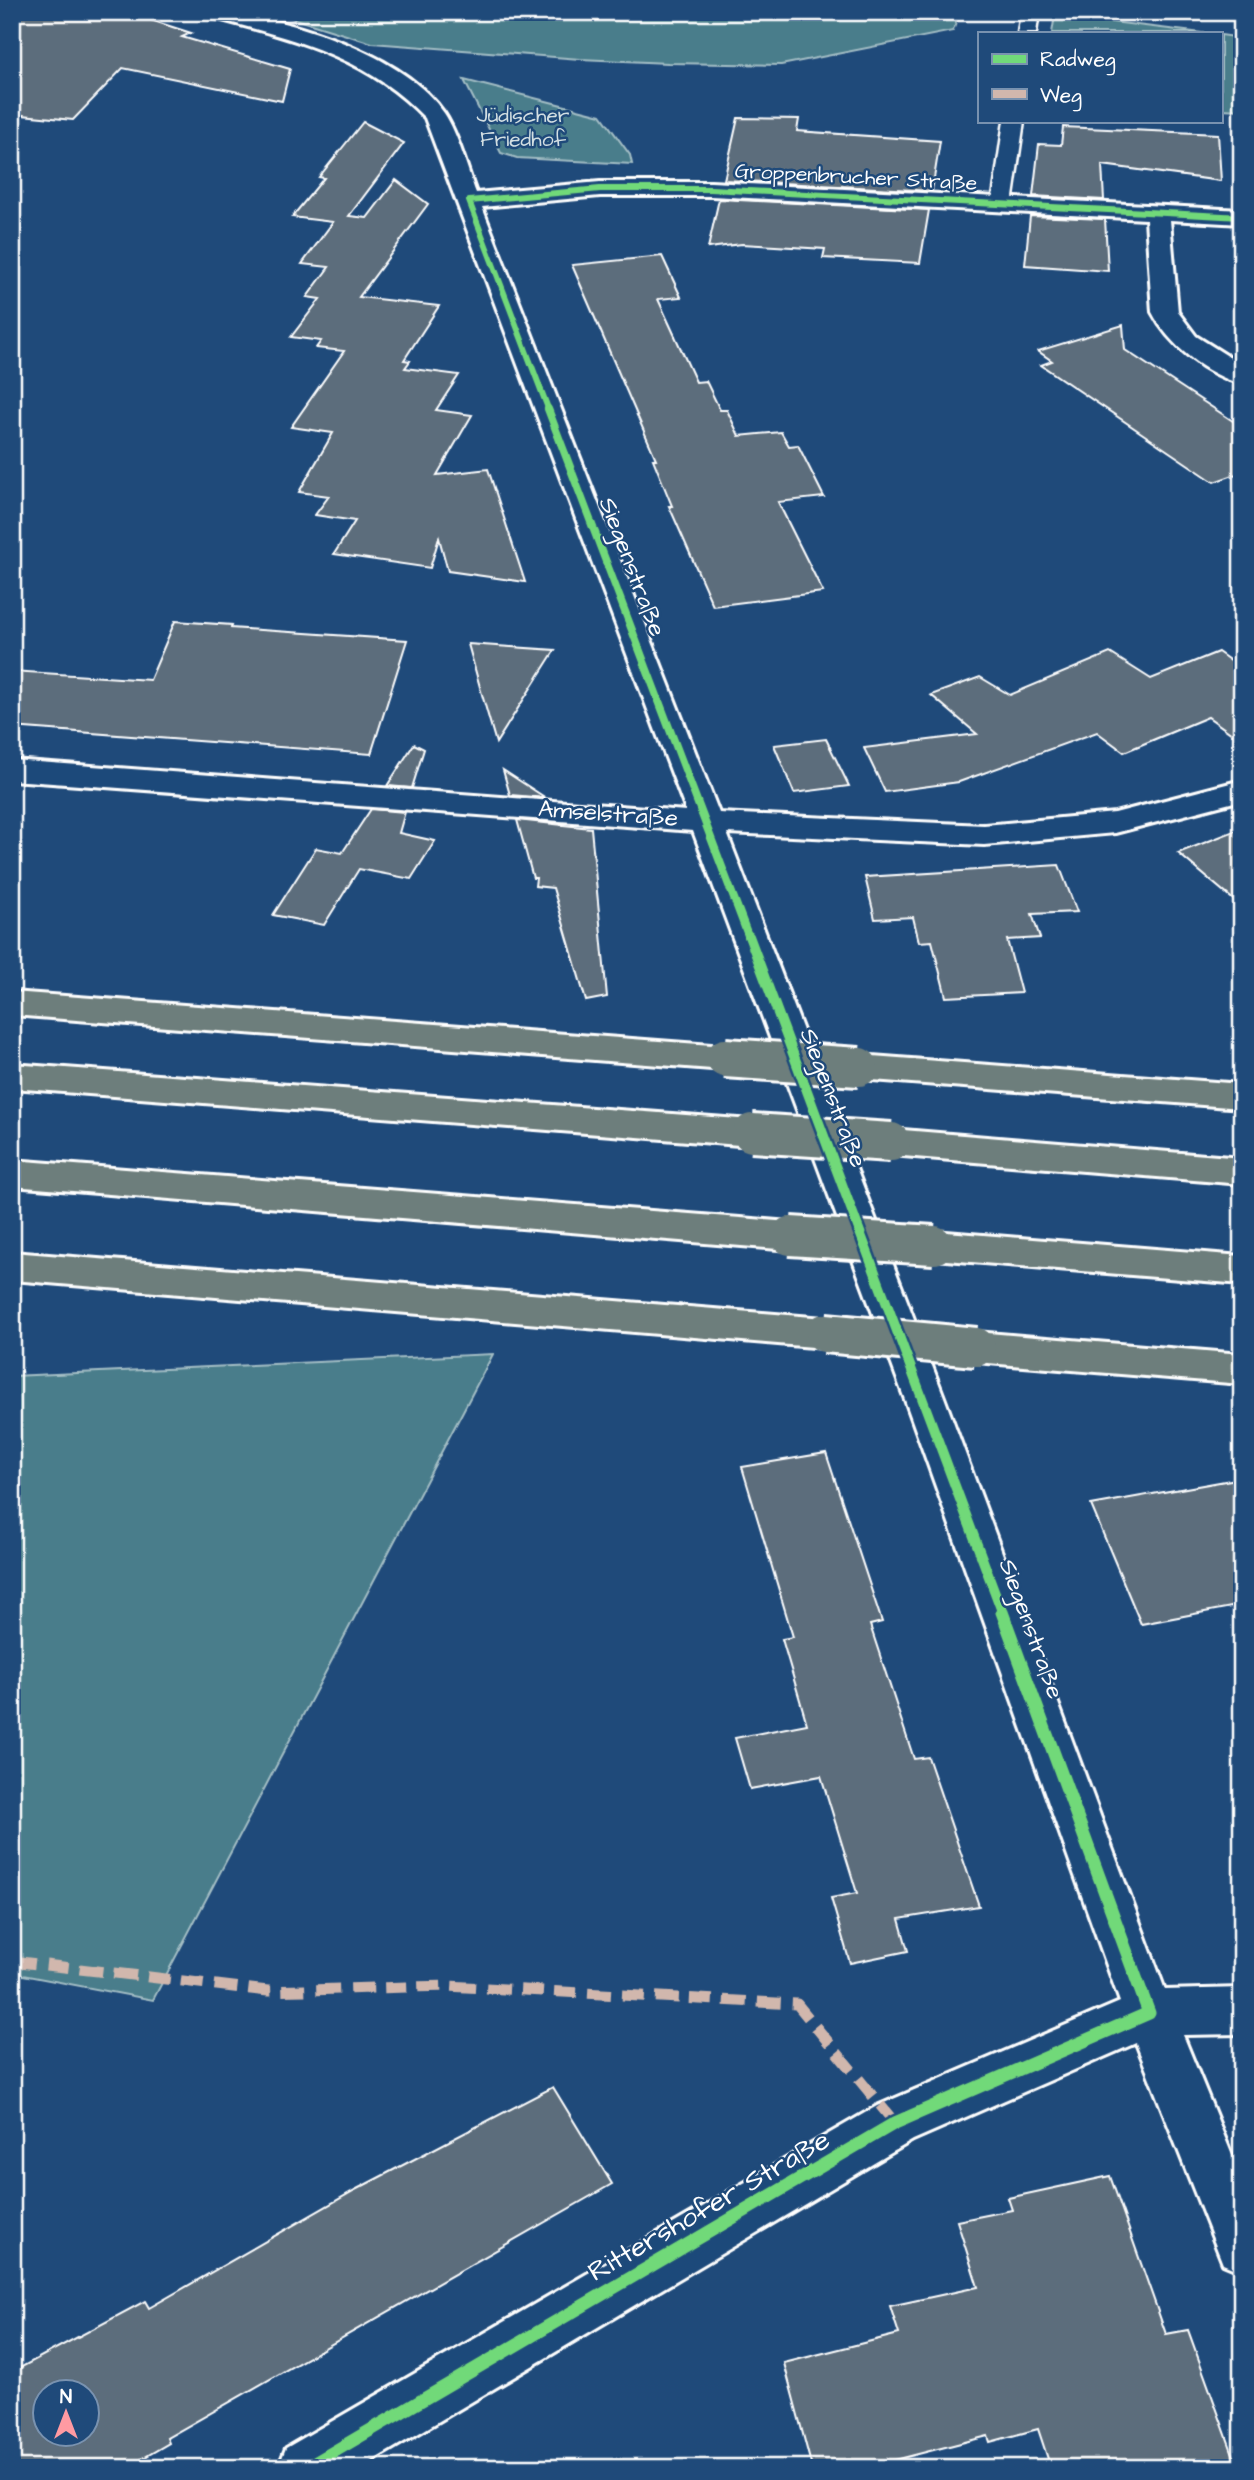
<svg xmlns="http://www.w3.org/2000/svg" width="1254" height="2480" font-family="'Architects Daughter',sans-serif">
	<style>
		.green { fill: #497d8b; stroke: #a4bec5; stroke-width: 2 }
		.building { fill: #5c6d7c; stroke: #fff; stroke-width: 2; fill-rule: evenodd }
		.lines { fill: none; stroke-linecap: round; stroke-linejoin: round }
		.lane-casing { stroke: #fff; stroke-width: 5 }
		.street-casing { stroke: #fff; stroke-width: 6 }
		.highway-casing { stroke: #fff; stroke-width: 6 }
		.lane { fill: #1f4a7a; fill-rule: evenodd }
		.street { fill: #1f4a7a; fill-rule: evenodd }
		.highway { fill: #6d7e7c; fill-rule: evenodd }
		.highway-bridge-casing { stroke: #fff; stroke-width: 44; stroke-linecap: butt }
		.highway-bridge { stroke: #6d7e7c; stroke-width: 38 }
		.quiet { stroke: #d1b7ad; stroke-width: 11; stroke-dasharray: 23 11; stroke-linecap: butt }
		.cycleway-far3-casing { stroke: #1f4a7a; stroke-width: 9 }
		.cycleway-far2-casing { stroke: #1f4a7a; stroke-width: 11 }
		.cycleway-far1-casing { stroke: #1f4a7a; stroke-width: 15 }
		.cycleway-casing { stroke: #1f4a7a; stroke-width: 18 }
		.cycleway-far3 { stroke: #71d979; stroke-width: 6 }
		.cycleway-far2 { stroke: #71d979; stroke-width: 8 }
		.cycleway-far1 { stroke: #71d979; stroke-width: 10 }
		.cycleway { stroke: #71d979; stroke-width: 13 }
		.labels { text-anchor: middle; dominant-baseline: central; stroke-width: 5; stroke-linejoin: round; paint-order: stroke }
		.far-park-label { font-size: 21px; fill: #d2dee2; stroke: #1f4a7a }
		.far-street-label { font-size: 21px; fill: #fff; stroke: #1f4a7a }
		.street-label { font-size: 24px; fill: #fff; stroke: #1f4a7a }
		.near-street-label { font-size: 28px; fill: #fff; stroke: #1f4a7a }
	</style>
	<rect width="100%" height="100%" fill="#1f4a7a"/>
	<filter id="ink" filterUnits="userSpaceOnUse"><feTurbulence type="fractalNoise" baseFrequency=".0143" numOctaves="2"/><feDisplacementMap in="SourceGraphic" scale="14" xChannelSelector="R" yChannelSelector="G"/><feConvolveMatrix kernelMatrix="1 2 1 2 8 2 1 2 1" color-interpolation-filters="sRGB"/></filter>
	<g filter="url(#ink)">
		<!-- green -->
		<g class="green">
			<polygon points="272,12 960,12 953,31 781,65 668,63 580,59 372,43"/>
			<polygon points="1055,15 1202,33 1205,33 1052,33"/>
			<polygon points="1221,35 1242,38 1242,110 1221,109"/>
			<polygon points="464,80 601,115 630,155 632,164 517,158 501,153"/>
			<polygon points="493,1354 153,2000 12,1973 12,1376"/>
		</g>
		<!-- building -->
		<g class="building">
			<polygon points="12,12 126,12 191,33 182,37 290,69 282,101 123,68 73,120 12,114"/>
			<polygon points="738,118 799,119 797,131 940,141 932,191 724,180"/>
			<polygon points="363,122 404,143 349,216 367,218 396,180 428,204 359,297 439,306 404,360 410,361 405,368 459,375 436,410 472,415 437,475 488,469 525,582 448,571 439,538 430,568 334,554 355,521 315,515 329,496 299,492 333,433 291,427 344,351 316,348 321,341 291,337 320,299 307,297 329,267 302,264 333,222 292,217 324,178 319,177"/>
			<polygon points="1063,127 1218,134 1221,181 1102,165 1104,200 1033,196 1039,144 1061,145"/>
			<polygon points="719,199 929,210 920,263 823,258 825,249 742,244 708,248"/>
			<polygon points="1030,216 1105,219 1108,271 1025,265"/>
			<polygon points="662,256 681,297 658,299 696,382 706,381 720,410 727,410 739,436 781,432 789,446 798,445 824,497 778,502 823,592 713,606 669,506 672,506 653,459 656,459 572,265"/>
			<polygon points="1123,325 1125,350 1242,427 1242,472 1214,482 1041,365 1052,361 1038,351"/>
			<polygon points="175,621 232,625 231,628 407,640 371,754 12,727 12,671 150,680"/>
			<polygon points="468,644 555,650 496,743 483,698"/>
			<polygon points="1218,652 1242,669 1242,741 1208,717 1124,752 1097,732 959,782 885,792 864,748 977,734 931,695 980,677 1010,695 1110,653 1151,679"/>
			<polygon points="826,739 849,786 794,793 774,745"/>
			<polygon points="414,744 424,749 412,788 387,786"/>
			<polygon points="503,770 546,798 510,795"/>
			<polygon points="371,809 405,812 399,833 435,841 411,879 359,869 324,925 273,915 316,848 342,853"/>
			<polygon points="517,820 591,828 607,997 586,1001 553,888 535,886 536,878 533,878"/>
			<polygon points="1242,828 1242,907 1178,853"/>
			<polygon points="1059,865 1077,912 1032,914 1040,938 1007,940 1021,993 946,997 932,941 919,942 913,917 875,919 865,877"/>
			<polygon points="826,1453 882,1622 870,1625 914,1759 928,1757 979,1906 899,1919 908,1951 850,1963 831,1898 857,1893 821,1776 750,1789 735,1738 807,1724 782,1639 793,1637 742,1467"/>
			<polygon points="1242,1478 1242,1605 1141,1624 1091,1505"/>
			<path d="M553 2087 612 2184 167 2438 169 2443 126 2468H12V2372L145 2301 149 2308 355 2190ZM46 2392H88V2434H46Z"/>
			<polygon points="1110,2176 1166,2334 1188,2330 1238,2468 1051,2468 1038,2429 990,2442 988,2436 864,2468 812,2468 784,2363 899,2334 890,2306 978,2287 957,2221 1012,2210 1008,2198"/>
		</g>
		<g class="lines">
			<defs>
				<g id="lane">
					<polygon points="1021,12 1039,12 1036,33 1018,33"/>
					<path d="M1159 12H1196C1188 20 1167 20 1159 12Z"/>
					<polygon points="1004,121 1024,121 1012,204 1009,208 995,208 992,204"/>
				</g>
				<path id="street" d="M204 12C216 12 229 11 241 13 307 26 405 56 444 113 458 134 467 169 476 193L600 182H711L1242 210V224L1170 220 1178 312 1196 336 1242 365V384C1206 375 1169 345 1152 312L1146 219 711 196H600L482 207 719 813 984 825 1115 813 1242 780V800L1115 833 984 845 727 833 944 1397 1165 1990 1242 1988V2034L1183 2035 1242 2180V2272L1223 2264 1136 2043 913 2140 360 2468H278L286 2448 877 2106 1120 2002 904 1397 693 831 12 780V760L686 811 425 118C365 54 288 38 207 16Z"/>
				<g id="highway">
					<polygon points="12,992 725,1046 738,1049 743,1058 738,1067 725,1070 12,1015"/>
					<polygon points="859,1055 1242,1084 1242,1108 859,1079 846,1076 841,1067 846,1058"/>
					<polygon points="12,1064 752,1120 765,1124 770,1133 765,1142 752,1146 12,1088"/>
					<polygon points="891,1129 1242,1158 1242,1184 891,1155 878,1151 872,1142 878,1133"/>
					<polygon points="12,1160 790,1222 804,1226 809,1236 804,1246 790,1250 12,1186"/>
					<polygon points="934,1231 1242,1256 1242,1284 934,1259 920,1255 915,1245 920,1235"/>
					<polygon points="12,1252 825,1318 839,1323 845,1333 839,1343 825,1348 12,1280"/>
					<polygon points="976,1332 1242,1354 1242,1384 976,1362 962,1358 956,1347 962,1336"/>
				</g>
			</defs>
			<!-- lane casing -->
			<use href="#lane" class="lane-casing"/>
			<!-- street casing -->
			<use href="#street" class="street-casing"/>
			<!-- highway casing -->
			<use href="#highway" class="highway-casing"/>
			<!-- lane -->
			<use href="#lane" class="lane"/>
			<!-- street -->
			<use href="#street" class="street"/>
			<!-- highway -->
			<use href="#highway" class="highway"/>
			<defs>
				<g id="highway-bridge">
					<polyline points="725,1058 859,1067"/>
					<polyline points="752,1133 891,1142"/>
					<polyline points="790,1236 934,1245"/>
					<polyline points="825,1333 976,1347"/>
				</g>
			</defs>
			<!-- highway-bridge casing -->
			<use href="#highway-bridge" class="highway-bridge-casing"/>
			<!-- highway-bridge -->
			<use href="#highway-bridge" class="highway-bridge"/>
			<!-- quiet -->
			<polyline class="quiet" points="12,1961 268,1991 446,1986 797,2004 895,2123"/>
			<defs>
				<polyline id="cycleway-far3" points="549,411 469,201 600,189 711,189 1242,217"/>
				<polyline id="cycleway-far2" points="548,409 749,938"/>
				<polyline id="cycleway-far1" points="749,936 1003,1614"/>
				<polyline id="cycleway" points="306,2468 895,2123 1149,2013 1002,1612"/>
			</defs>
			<!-- cycleway-far3 casing -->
			<use href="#cycleway-far3" class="cycleway-far3-casing"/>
			<!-- cycleway-far2 casing -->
			<use href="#cycleway-far2" class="cycleway-far2-casing"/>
			<!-- cycleway-far1 casing -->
			<use href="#cycleway-far1" class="cycleway-far1-casing"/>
			<!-- cycleway casing -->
			<use href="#cycleway" class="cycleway-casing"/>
			<!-- cycleway-far3 -->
			<use href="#cycleway-far3" class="cycleway-far3"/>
			<!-- cycleway-far2 -->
			<use href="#cycleway-far2" class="cycleway-far2"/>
			<!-- cycleway-far1 -->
			<use href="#cycleway-far1" class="cycleway-far1"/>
			<!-- cycleway -->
			<use href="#cycleway" class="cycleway"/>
		</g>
	</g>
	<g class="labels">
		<!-- far-park labels -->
		<g class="far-park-label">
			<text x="523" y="115">Jüdischer<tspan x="523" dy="24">Friedhof</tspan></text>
		</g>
		<!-- far-street labels -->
		<g class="far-street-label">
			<text transform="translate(856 177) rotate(3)">Groppenbrucher Straße</text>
		</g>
		<!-- street labels -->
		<g class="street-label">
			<text transform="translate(632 567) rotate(69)">Siegenstraße</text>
			<text transform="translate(608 814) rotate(4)">Amselstraße</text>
			<text transform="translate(833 1098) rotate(69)">Siegenstraße</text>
			<text transform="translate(1031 1629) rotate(70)">Siegenstraße</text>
		</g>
		<!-- near-street labels -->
		<g class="near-street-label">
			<text transform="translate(709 2206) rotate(-30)">Rittershofer Straße</text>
		</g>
	</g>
	<!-- margin -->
	<rect width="1254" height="2480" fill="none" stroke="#1f4a7a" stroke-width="42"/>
	<rect x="21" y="21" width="1212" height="2438" fill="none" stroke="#fff" stroke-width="2.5" filter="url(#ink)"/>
	<!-- legend -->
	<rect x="978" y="32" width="245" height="91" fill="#1f4a7a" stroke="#7992af" stroke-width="2"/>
	<rect x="992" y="54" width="35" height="10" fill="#71d979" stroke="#7992af" stroke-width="2"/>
	<text x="1040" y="66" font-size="21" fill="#ffffff">Radweg</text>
	<rect x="992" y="89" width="35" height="10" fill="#d1b7ad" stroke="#7992af" stroke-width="2"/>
	<text x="1040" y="102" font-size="21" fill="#ffffff">Weg</text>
	<!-- north arrow -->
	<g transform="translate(66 2413)"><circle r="33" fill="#1f4a7a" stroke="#7992af" stroke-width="2"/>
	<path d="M0-5L12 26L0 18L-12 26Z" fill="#ff9aa2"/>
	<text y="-10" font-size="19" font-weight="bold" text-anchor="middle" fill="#ffffff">N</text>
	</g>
</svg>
